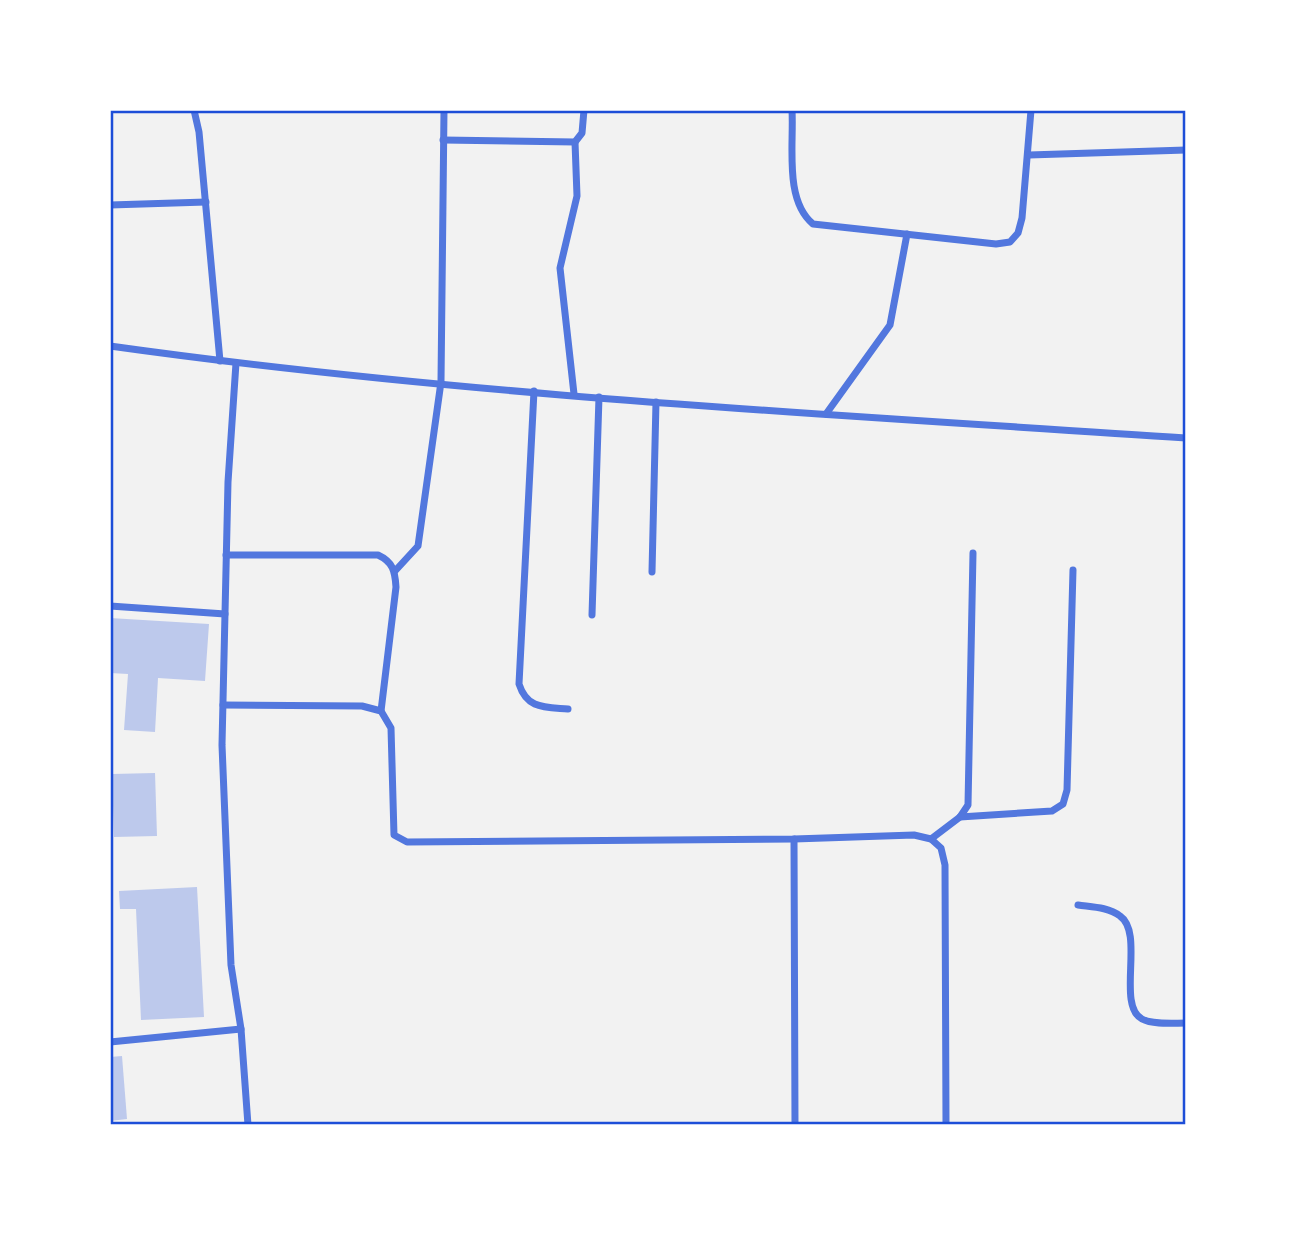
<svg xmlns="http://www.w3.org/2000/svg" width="1296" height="1235" font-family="'Times New Roman',serif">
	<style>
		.building { fill: #bdc9ec }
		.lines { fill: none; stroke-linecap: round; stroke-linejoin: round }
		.minor { stroke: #5277de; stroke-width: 7 }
		.neatline { fill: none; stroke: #1d4ed8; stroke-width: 2.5 }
	</style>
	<rect width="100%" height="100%" fill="#f2f2f2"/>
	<!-- building -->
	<g class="building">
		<polygon points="110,618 209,624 205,681 158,678 155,732 124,730 128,674 110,673"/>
		<polygon points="155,773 157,836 114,837 112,774"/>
		<polygon points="197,887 204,1017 141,1020 136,909 120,909 119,891"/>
		<polygon points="122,1056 127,1119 110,1121 110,1057"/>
	</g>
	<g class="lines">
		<!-- minor -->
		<g class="minor">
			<polyline points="194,110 199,132 220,361"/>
			<path d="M792 110C794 145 784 200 813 224L996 244 1010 242 1018 233 1022 218 1031 110"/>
			<polyline points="443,140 575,142 582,133 584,110"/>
			<polyline points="1029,155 1186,150"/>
			<polyline points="110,205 206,202"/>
			<path d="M110 346C466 396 827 414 1186 438"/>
			<polyline points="236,363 228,482 222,745 231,965 241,1029 248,1125"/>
			<path d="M534 391 519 684C527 709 544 707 568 709"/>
			<polyline points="574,394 560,268 577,196 575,142"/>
			<polyline points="826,414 890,325 907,234"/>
			<path d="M226 555H378C393 562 395 571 396 587L381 711"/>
			<polyline points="395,571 418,546 441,382 444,110"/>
			<polyline points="652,572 656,402"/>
			<polyline points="110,606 225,614"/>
			<polyline points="592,615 599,397"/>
			<polyline points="223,705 362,706 381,711 391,728 394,835 407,842 794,839 914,835 931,839 941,848 945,865 946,1125"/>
			<polyline points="960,817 1052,811 1063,804 1067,790 1073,570"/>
			<polyline points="794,839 795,1125"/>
			<polyline points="931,839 960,817 968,805 973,553"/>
			<path d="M1078 905C1092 907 1108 907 1120 916 1145 933 1116 1005 1142 1019 1153 1025 1173 1023 1186 1023"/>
			<polyline points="110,1042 241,1029"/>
		</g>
	</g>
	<!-- border -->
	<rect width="1296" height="1235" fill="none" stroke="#ffffff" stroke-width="224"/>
	<rect x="112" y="112" width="1072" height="1011" class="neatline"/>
</svg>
